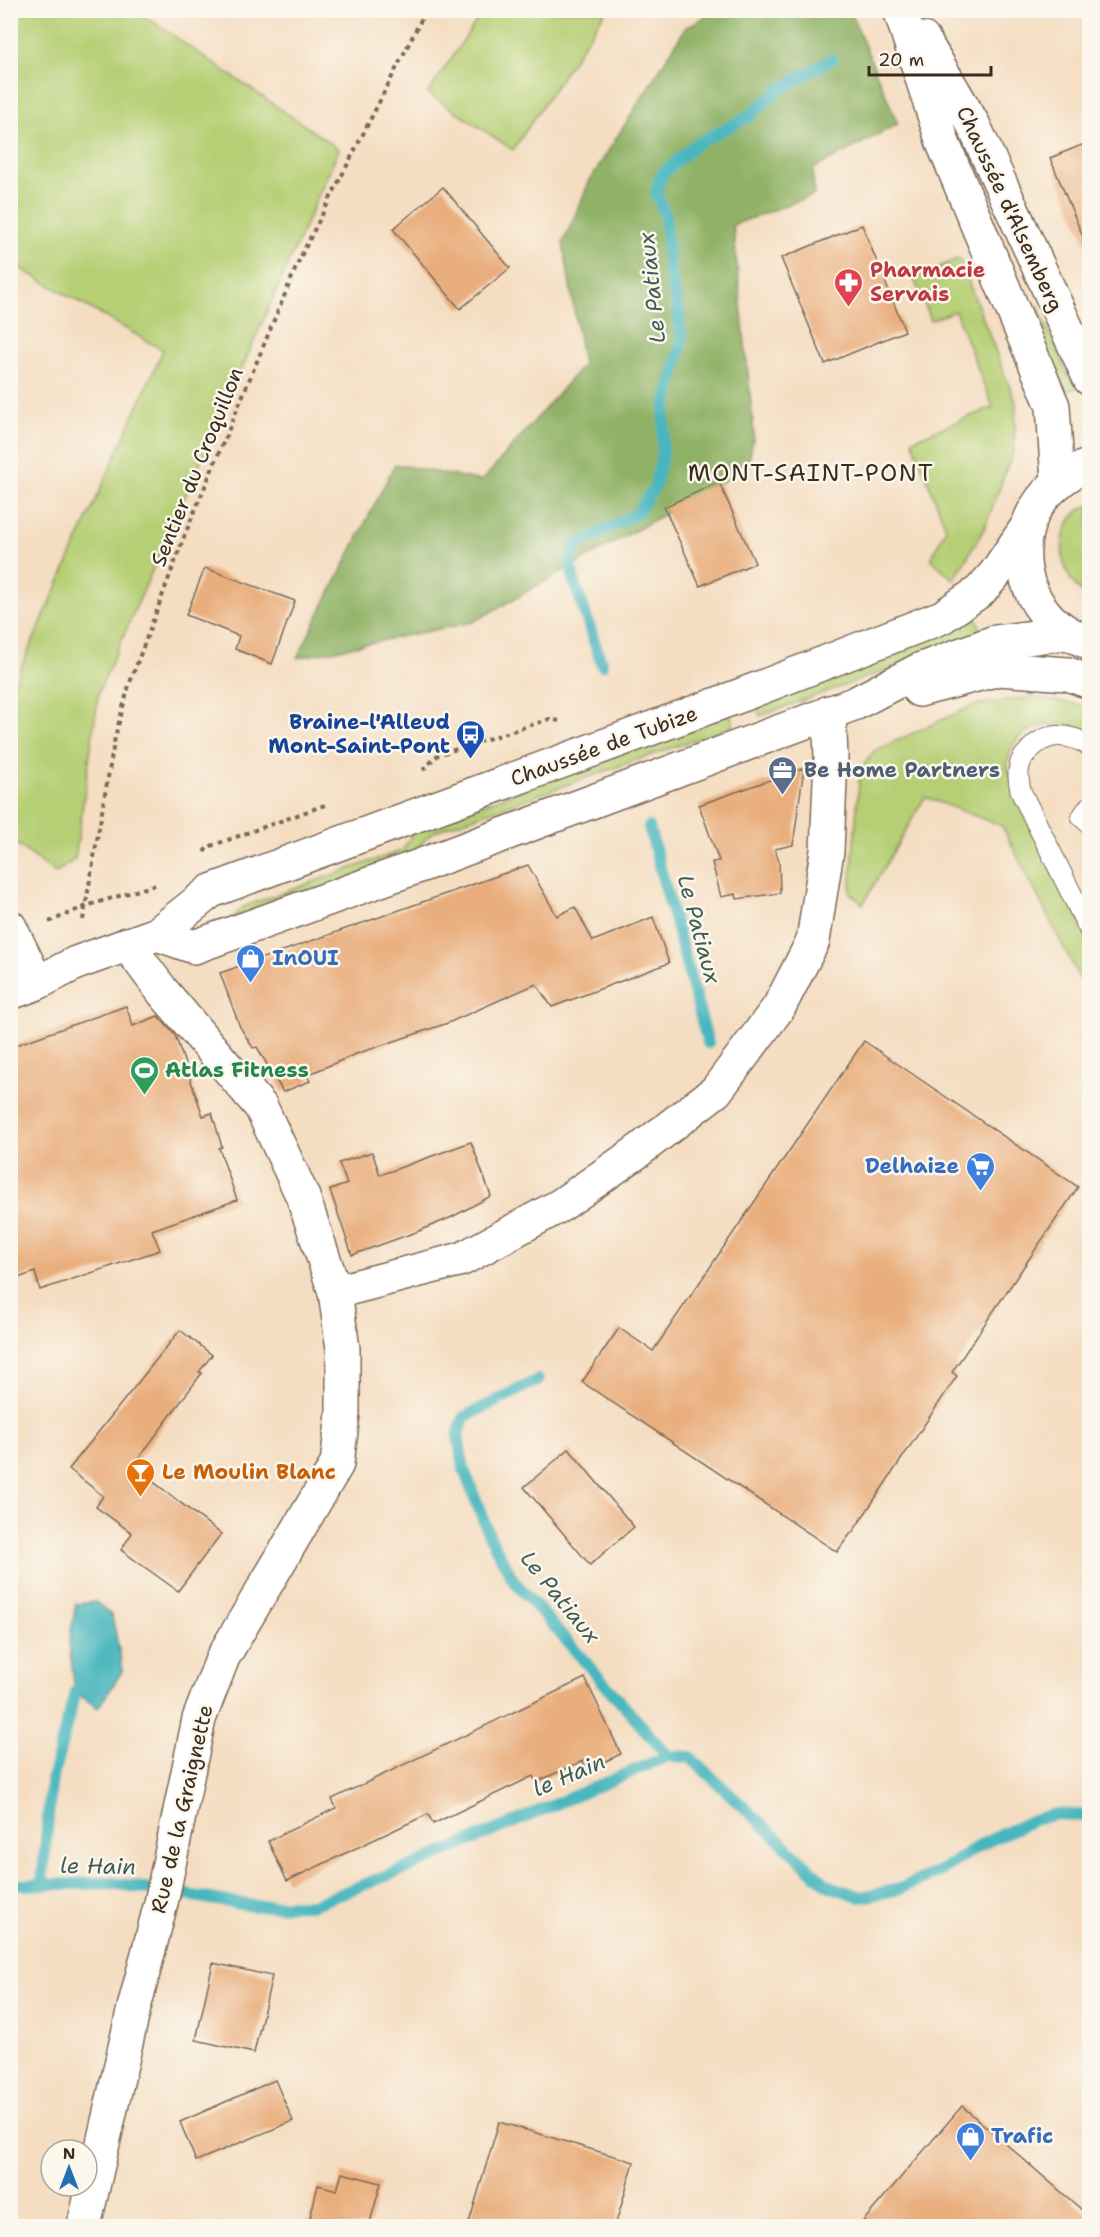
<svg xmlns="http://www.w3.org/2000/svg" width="1100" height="2237" font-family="'Shantell Sans',sans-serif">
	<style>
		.green { fill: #b6cf74; stroke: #787c49; stroke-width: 1.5 }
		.forest { fill: #90b266; stroke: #666e42; stroke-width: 1.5 }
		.water { fill: #47b6be; stroke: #41706e; stroke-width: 1.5 }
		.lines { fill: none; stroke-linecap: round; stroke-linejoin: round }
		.stream { stroke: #47b6be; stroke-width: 12 }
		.building { fill: #e9ae7d }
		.lane-casing { stroke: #7c6957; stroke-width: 22 }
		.street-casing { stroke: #7c6957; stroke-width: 36 }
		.secondary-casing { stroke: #7c6957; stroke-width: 36 }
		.path { stroke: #7c6957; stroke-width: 4; stroke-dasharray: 4.5 4.5; stroke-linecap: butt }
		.lane { stroke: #fff; stroke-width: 20 }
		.street { stroke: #fff; stroke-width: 33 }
		.secondary { stroke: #fff; stroke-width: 33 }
		.labels { text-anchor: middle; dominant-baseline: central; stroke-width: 5; stroke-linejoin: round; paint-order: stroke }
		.street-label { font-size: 21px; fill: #3b2a1e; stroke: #fbf7ec }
		.health-label { font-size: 21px; font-weight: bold; fill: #be3a42; stroke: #fbf7ec; text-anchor: start }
		.transit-label { font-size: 21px; font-weight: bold; fill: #164399; stroke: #fbf7ec; text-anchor: end }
		.service-label { font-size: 21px; font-weight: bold; fill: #4e5e75; stroke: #fbf7ec; text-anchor: start }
		.shop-label { font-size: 21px; font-weight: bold; fill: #366cbe; stroke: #fbf7ec; text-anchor: start }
		.leisure-label { font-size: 21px; font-weight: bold; fill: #27864d; stroke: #fbf7ec; text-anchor: start }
		.food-label { font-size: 21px; font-weight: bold; fill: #c56008; stroke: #fbf7ec; text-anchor: start }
		.water-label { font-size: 22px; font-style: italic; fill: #3f5b56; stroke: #fbf7ec }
		.quarter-label { font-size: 24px; letter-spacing: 1.5px; fill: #3b2a1e; stroke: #fbf7ec }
	</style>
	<rect width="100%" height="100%" fill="#fbf7ec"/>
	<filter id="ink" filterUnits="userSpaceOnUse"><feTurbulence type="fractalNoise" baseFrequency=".0167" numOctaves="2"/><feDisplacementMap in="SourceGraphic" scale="12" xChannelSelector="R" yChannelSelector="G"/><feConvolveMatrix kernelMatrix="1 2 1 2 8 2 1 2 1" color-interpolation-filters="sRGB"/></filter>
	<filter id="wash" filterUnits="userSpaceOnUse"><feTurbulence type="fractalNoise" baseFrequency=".008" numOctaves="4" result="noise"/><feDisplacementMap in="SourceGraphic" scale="24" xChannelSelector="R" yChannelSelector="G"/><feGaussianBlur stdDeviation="1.35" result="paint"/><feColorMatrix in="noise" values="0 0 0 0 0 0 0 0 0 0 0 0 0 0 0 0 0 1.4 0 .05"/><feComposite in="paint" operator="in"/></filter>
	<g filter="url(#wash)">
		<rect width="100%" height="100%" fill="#f4ddc1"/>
		<!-- green -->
		<g class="green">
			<polygon points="11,10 137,11 339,149 99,691 75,859 56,873 11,840 11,690 163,350 11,263"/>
			<polygon points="483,11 606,11 513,150 428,93"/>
			<polygon points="959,258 1016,403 1014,450 984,529 954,580 931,559 946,528 912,440 993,407 955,311 931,320 914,279"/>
			<polygon points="1038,306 1069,377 1078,387 1061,395 1026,310"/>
			<path d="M1089 505V597C1056 580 1051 521 1089 505Z"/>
			<polygon points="976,617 983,635 760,716 755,702 949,630"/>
			<path d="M1032 697 1081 705 1089 708V732C1061 717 1010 723 1008 763 1007 771 1013 782 1016 790L1089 941V997L1002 826 925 797 863 904 850 893 860 770 874 751 974 705Z"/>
			<polygon points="729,711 734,726 435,831 425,839 411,859 229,922 243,907 403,850 413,831"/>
		</g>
		<!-- forest -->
		<polygon class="forest" points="717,11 850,11 898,124 813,169 814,195 733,225 754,434 748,467 473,622 297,658 395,464 482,481 583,365 563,243 590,180 686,27"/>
		<!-- water -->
		<polygon class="water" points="96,1602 112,1616 123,1670 98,1708 75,1692 69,1642 76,1604"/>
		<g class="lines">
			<!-- stream -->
			<g class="stream">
				<polyline points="602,665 573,577 571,559 577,545 637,513 655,486 662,455 665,410 682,341 678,308 669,268 665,215 656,193 661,175 696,144 748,117 779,90 832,59"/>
				<polyline points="649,827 708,1043"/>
				<polyline points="538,1380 464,1417 458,1435 463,1467 490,1537 514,1581 668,1756"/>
				<polyline points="42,1885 51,1784 75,1692"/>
				<polyline points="10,1888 14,1885 113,1883 254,1906 312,1905 409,1867 668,1756 690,1757 827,1885 861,1897 900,1889 942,1870 980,1845 1033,1820 1056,1814 1090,1816"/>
			</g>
		</g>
		<g id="blocks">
			<!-- building -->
			<g class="building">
				<polygon points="1089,142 1089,251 1050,158"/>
				<polygon points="443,187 510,268 460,309 393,229"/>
				<polygon points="862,225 905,331 825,364 781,258"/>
				<polygon points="719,482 755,563 700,586 664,507"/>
				<polygon points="205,568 295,601 272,664 235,649 239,636 186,615"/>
				<polygon points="804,768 793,845 775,849 779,861 780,893 737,899 736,894 721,897 712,862 719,861 699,805"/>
				<polygon points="528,865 557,916 575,907 593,941 653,917 669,963 552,1007 536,984 448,1023 356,1054 307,1075 310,1081 283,1092 257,1047 253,1048 240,1027 220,973"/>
				<polygon points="126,1006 133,1026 158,1016 175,1035 203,1116 212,1113 222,1147 219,1148 237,1200 152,1230 160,1250 40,1290 35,1272 10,1281 10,1047"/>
				<polygon points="864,1041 1078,1187 952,1372 957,1376 852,1533 851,1533 837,1552 582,1382 619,1328 653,1351"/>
				<polygon points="471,1142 491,1196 452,1217 419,1231 352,1255 330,1190 347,1184 339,1163 372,1152 380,1175"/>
				<polygon points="180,1330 212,1355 199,1372 202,1373 133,1466 221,1534 178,1591 121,1550 132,1533 96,1507 103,1496 69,1469"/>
				<polygon points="569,1449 634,1527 590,1565 524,1487"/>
				<polygon points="585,1678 621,1754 587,1770 583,1761 536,1782 533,1776 433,1824 428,1814 287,1881 268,1841 336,1808 332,1799"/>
				<polygon points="213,1963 272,1976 254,2053 196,2040"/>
				<polygon points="275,2080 293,2121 196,2161 180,2122"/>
				<polygon points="962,2106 1089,2216 1089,2226 859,2226"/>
				<polygon points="499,2122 634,2162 615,2226 468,2226"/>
				<polygon points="342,2173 381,2183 369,2226 308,2226 318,2185 337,2190"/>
			</g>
		</g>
	</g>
	<g filter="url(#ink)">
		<use href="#blocks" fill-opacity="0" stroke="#7c6957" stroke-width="1.5"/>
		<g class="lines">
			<defs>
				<g id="lane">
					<path d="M1090 746C1067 732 1045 731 1027 753 1024 756 1021 760 1020 764 1017 774 1019 783 1021 792L1090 931"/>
					<polyline points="1090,806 1082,817 1090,824"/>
				</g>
				<g id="street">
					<polyline points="10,927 37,983"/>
					<polyline points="335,1292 462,1259 561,1205 637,1152 716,1091 779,1007 813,941 827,851 831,757 829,712"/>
					<polyline points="84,2226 134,2008 161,1903 199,1719 223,1657 337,1464 343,1414 343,1349 335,1292 303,1197 261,1107 163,992 127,944"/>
				</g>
				<g id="secondary">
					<polyline points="900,10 943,143 1053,406 1058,482"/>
					<polyline points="923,39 973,124 1090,379"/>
					<path d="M1090 466C1073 469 1059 481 1047 493 1017 526 1016 577 1044 612 1055 627 1072 636 1090 643"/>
					<polyline points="919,690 999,669 1068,674 1090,682"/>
					<polyline points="157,934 194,947 422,865 856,703 919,670 995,642 1067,633"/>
					<polyline points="10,993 37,983 76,963 157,934 211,891 739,696 942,617 980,591 995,574 1027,527"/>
				</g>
			</defs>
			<!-- lane casing -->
			<use href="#lane" class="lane-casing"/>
			<!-- street casing -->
			<use href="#street" class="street-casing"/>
			<!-- secondary casing -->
			<use href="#secondary" class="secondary-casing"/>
			<!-- path -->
			<g class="path">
				<polyline points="423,770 438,755 550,719 559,721"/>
				<polyline points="204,852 208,847 328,804"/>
				<polyline points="83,920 115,737 129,685 186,532 300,258 426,10"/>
				<polyline points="49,922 86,906 155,885"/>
			</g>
			<!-- lane -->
			<use href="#lane" class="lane"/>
			<!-- street -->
			<use href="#street" class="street"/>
			<!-- secondary -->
			<use href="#secondary" class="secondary"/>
		</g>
	</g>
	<!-- icons -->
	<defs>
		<symbol id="pharmacy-pin" viewBox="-11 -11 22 30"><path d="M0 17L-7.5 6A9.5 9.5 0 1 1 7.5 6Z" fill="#e0444e" stroke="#fbf7ec"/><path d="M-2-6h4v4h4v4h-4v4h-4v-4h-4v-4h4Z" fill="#fff"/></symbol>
		<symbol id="bus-pin" viewBox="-11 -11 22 30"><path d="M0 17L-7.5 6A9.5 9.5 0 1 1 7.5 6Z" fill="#1a4fb4" stroke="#fbf7ec"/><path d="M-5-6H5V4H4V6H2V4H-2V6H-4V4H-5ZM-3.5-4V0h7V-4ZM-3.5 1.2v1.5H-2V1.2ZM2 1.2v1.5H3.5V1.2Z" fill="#fff"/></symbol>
		<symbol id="office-pin" viewBox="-11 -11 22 30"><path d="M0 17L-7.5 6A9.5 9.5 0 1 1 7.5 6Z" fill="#5c6f8a" stroke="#fbf7ec"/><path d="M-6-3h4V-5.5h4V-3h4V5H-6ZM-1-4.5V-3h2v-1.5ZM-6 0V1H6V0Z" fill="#fff"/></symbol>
		<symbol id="shop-pin" viewBox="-11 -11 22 30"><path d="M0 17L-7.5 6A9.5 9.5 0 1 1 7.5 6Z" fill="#3f7fe0" stroke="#fbf7ec"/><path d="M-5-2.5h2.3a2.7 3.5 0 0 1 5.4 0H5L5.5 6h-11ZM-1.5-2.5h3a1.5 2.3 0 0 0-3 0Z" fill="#fff"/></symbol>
		<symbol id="stadium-pin" viewBox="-11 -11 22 30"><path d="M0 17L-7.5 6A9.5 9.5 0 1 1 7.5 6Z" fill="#2e9e5b" stroke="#fbf7ec"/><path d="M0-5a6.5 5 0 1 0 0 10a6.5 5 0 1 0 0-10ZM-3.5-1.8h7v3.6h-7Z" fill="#fff"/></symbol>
		<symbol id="supermarket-pin" viewBox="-11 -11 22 30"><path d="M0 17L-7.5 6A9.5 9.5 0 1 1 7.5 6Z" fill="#3f7fe0" stroke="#fbf7ec"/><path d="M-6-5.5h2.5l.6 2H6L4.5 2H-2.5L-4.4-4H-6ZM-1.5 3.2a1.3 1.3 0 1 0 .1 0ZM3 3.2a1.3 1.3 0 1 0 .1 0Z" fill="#fff"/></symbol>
		<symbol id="bar-pin" viewBox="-11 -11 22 30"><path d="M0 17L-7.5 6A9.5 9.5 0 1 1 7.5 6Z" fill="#e8710a" stroke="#fbf7ec"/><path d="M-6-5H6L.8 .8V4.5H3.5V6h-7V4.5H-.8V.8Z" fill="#fff"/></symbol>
	</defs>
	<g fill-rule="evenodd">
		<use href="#pharmacy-pin" x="832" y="266" width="33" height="45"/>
		<use href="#bus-pin" x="454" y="718" width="33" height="45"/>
		<use href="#office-pin" x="766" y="754" width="33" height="45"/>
		<use href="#shop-pin" x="234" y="942" width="33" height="45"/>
		<use href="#stadium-pin" x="128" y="1054" width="33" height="45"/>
		<use href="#supermarket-pin" x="964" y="1150" width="33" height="45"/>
		<use href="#bar-pin" x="124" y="1456" width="33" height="45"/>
		<use href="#shop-pin" x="954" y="2120" width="33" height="45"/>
	</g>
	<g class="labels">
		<!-- street labels -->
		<g class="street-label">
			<text transform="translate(1010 209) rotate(65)">Chaussée d'Alsemberg</text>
			<text transform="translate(197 467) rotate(-68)">Sentier du Croquillon</text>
			<text transform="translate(604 746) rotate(-20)">Chaussée de Tubize</text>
			<text transform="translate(182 1809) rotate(-77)">Rue de la Graignette</text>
		</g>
		<!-- health labels -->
		<g class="health-label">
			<text x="870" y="270">Pharmacie<tspan x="870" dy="24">Servais</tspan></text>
		</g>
		<!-- transit labels -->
		<g class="transit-label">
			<text x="450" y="722">Braine-l'Alleud<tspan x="450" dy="24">Mont-Saint-Pont</tspan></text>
		</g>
		<!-- service labels -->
		<g class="service-label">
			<text x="804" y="770">Be Home Partners</text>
		</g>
		<!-- shop labels -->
		<g class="shop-label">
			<text x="272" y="958">InOUI</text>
			<text x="959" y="1166" text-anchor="end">Delhaize</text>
			<text x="991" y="2136">Trafic</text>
		</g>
		<!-- leisure labels -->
		<g class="leisure-label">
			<text x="165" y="1070">Atlas Fitness</text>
		</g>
		<!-- food labels -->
		<g class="food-label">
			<text x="162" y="1472">Le Moulin Blanc</text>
		</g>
		<!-- water labels -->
		<g class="water-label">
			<text transform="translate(652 288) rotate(-96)">Le Patiaux</text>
			<text transform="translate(699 929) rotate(75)">Le Patiaux</text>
			<text transform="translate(560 1597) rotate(51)">Le Patiaux</text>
			<text transform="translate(569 1775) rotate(-23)">le Hain</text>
			<text transform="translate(98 1866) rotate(1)">le Hain</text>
		</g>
		<!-- quarter labels -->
		<g class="quarter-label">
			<text x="811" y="473">MONT-SAINT-PONT</text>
		</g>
	</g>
	<!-- margin -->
	<rect width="1100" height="2237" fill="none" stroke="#fbf7ec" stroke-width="36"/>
	<!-- north arrow -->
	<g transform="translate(69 2168)"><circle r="28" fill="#fbf7ec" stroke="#aea59a" stroke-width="1.5"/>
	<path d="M0-4.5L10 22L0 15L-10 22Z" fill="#1f6fb2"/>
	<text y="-9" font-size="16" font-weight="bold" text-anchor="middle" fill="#3b2a1e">N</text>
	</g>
	<!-- scale -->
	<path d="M869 66v9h122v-9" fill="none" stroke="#3b2a1e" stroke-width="3"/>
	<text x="878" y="66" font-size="18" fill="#3b2a1e" stroke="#fbf7ec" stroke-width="4.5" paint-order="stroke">20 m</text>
</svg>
